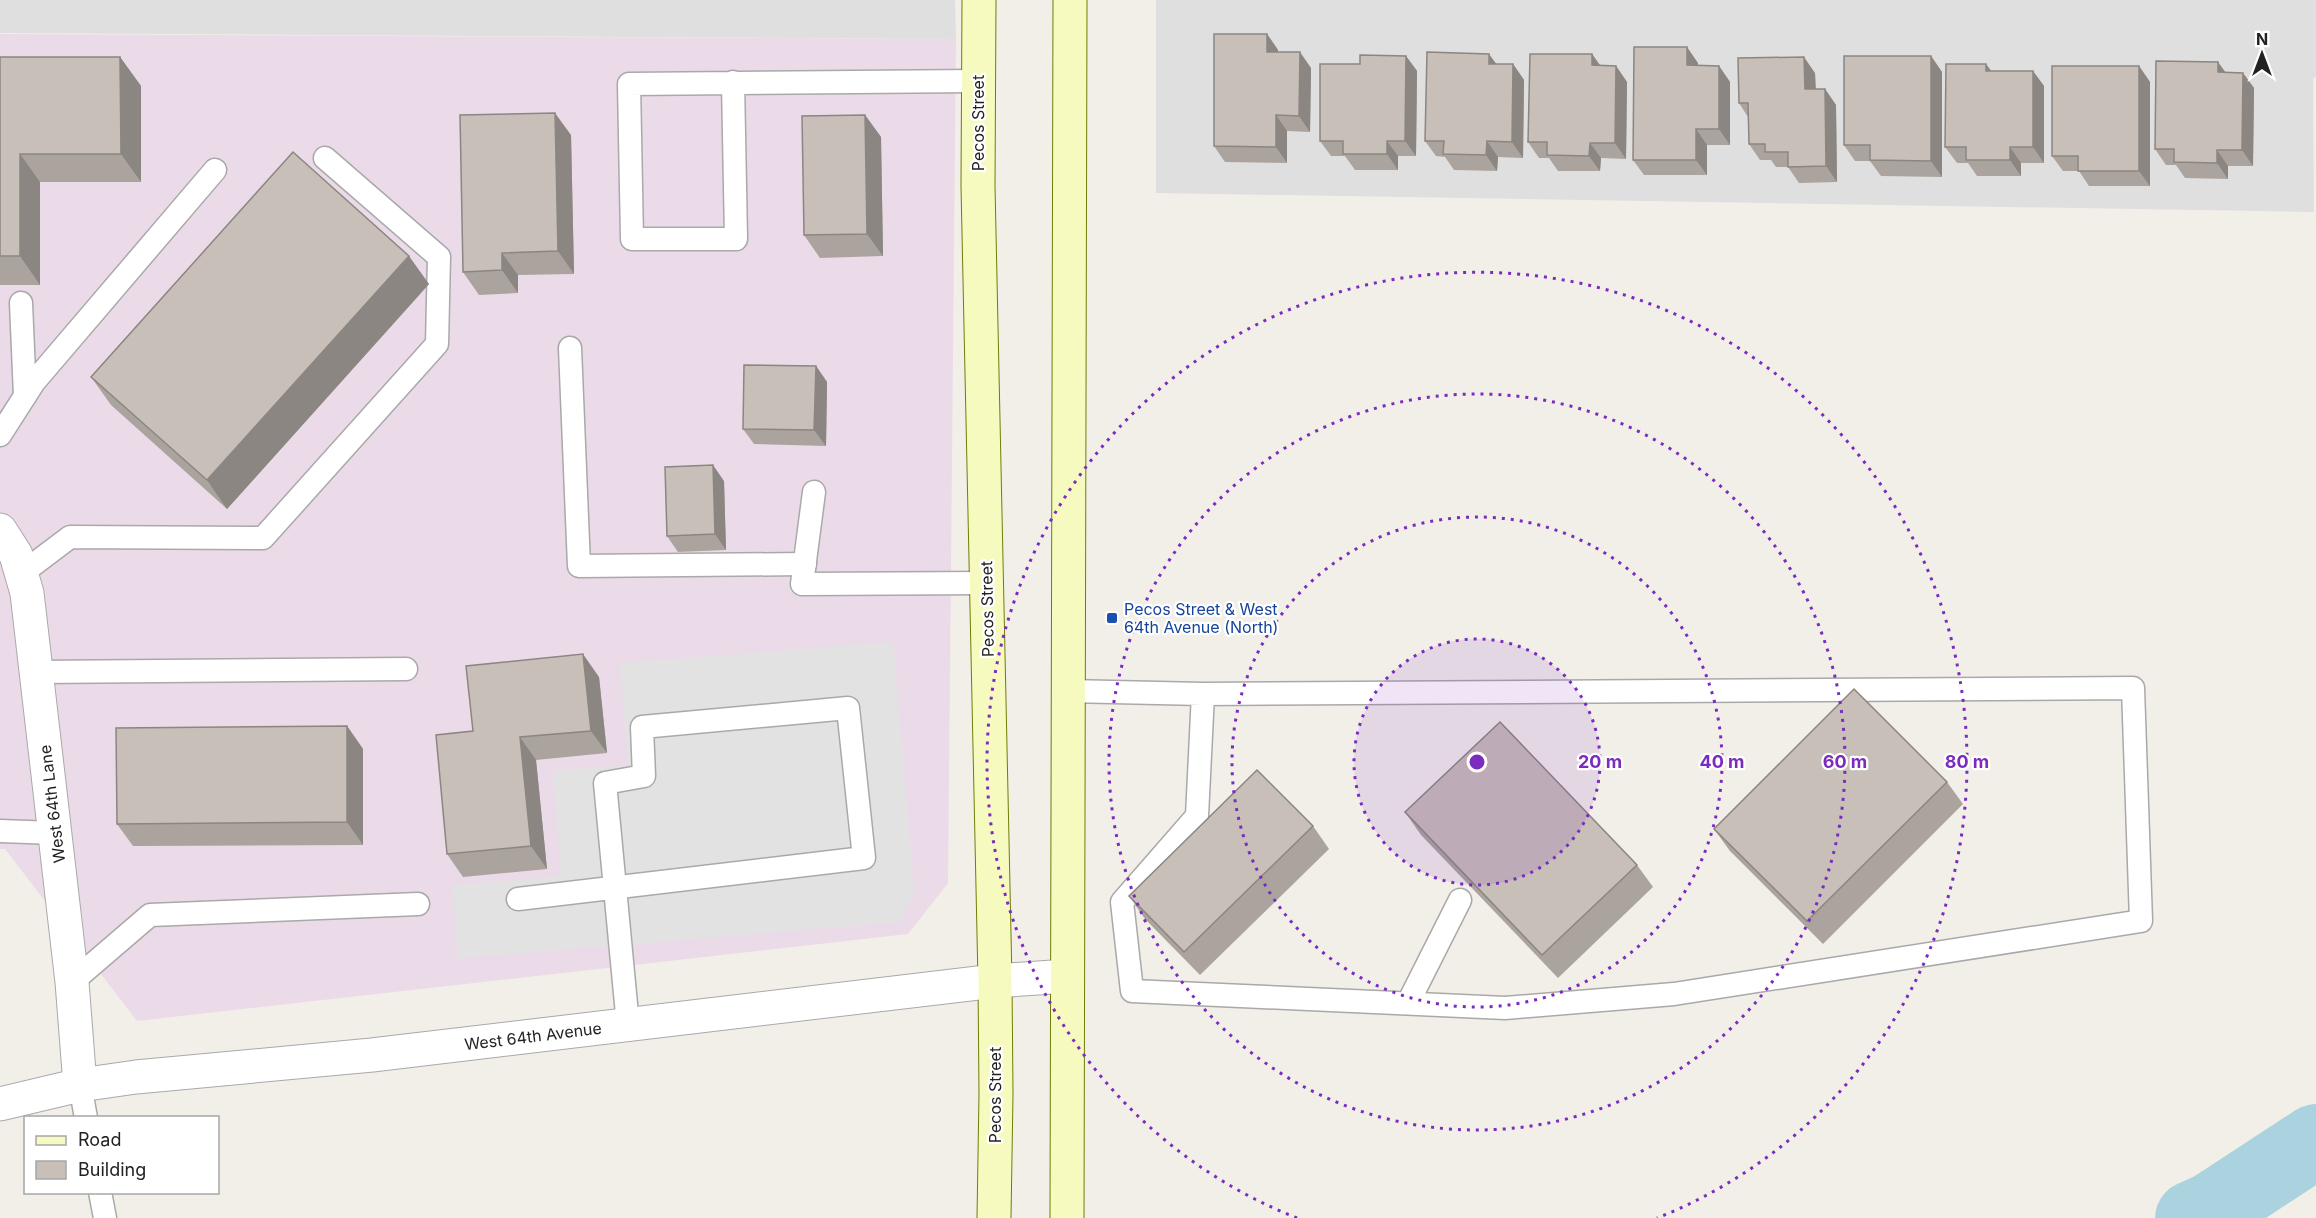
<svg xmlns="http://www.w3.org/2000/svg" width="2316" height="1218" font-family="Inter,sans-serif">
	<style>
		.residential { fill: #e0dfdf }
		.industrial { fill: #ebdbe8 }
		.parking { fill: #e2e2e2 }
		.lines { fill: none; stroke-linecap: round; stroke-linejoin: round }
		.river { stroke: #aad3df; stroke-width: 74 }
		.service-casing { stroke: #a9a9a9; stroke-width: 25 }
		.minor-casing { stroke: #a9a9a9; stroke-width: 35 }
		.tertiary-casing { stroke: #a9a9a9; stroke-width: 35 }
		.secondary-casing { stroke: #707d05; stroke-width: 35 }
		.service { stroke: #fff; stroke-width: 22 }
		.minor { stroke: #fff; stroke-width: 33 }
		.tertiary { stroke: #fff; stroke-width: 33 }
		.secondary { stroke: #f7fabf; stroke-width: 33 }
		.wall { fill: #aba49e }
		.shaded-wall { fill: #8b8681 }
		.building { fill: #c7bfb8; stroke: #8b8681; stroke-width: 1.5 }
		.ring { fill: none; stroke: #7b2cbf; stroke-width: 3; stroke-dasharray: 3 6 }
		.transit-dot { fill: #1a4fb4; stroke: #fff; stroke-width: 2 }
		.labels { text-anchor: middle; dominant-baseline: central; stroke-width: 4.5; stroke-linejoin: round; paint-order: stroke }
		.street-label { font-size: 16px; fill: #222; stroke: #fff }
		.transit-label { font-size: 16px; fill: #164399; stroke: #fff; text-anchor: start }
		.centre { fill: #7b2cbf; stroke: #fff; stroke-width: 3 }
		.ring-label { font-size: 18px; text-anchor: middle; font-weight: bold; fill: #7b2cbf; stroke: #fff; stroke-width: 4.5; stroke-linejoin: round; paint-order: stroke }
	</style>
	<rect width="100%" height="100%" fill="#f2efe9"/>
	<!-- residential -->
	<g class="residential">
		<polygon points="0,0 955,0 956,39 0,33"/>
		<polygon points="1156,0 2316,0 2316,77 2313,78 2314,212 1156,193"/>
	</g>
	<!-- industrial -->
	<polygon class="industrial" points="0,34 956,39 948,883 908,934 137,1021 5,849 0,849"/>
	<!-- parking -->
	<polygon class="parking" points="893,642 914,893 900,922 458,958 452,885 561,876 553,771 628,765 620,663"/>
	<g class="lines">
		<!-- river -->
		<polyline class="river" points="2192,1218 2212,1209 2316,1141"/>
		<defs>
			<g id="service">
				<polyline points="733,82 736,239 632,239 629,84 978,81"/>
				<polyline points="21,303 25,396"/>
				<polyline points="570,348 579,566 805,564"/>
				<polyline points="0,435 34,382 215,170"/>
				<polyline points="814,492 802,584 986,583"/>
				<polyline points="21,574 70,537 263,538 437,344 439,257 325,158"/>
				<polyline points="36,672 406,669"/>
				<polyline points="1067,691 1203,694 1197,816 1122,902 1132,991 1505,1008 1674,994 2141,921 2133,688 1203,694"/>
				<polyline points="0,831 55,833"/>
				<polyline points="518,899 864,858 848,708 642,727 644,776 605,783 628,1025"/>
				<polyline points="72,982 150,915 418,904"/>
				<polyline points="1408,1003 1460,900"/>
				<polyline points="80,1085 86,1118"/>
				<polyline points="100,1192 105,1218"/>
			</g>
			<polyline id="minor" points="0,530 16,555 27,593 72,982 80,1085"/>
			<polyline id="tertiary" points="0,1104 80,1085 136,1077 372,1055 995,981 1067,976"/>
			<g id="secondary">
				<polyline points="979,0 978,186 995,981 996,1094 994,1218"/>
				<polyline points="1067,1218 1070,0"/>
			</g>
		</defs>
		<!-- service casing -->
		<use href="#service" class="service-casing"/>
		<!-- minor casing -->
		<use href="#minor" class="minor-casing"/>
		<!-- tertiary casing -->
		<use href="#tertiary" class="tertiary-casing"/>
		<!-- secondary casing -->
		<use href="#secondary" class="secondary-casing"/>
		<!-- service -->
		<use href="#service" class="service"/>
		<!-- minor -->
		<use href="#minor" class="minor"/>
		<!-- tertiary -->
		<use href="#tertiary" class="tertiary"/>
		<!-- secondary -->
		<use href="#secondary" class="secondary"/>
	</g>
	<!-- wall -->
	<g class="wall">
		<polygon points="1267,34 1278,50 1278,52 1311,68 1310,132 1287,131 1287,163 1225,162 1214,146"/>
		<polygon points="1592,54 1600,65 1616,66 1627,82 1626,159 1601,158 1600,171 1558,171 1549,158 1539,158 1528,142"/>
		<polygon points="1406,56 1417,71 1416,156 1398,156 1398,170 1355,170 1345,156 1331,156 1320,141 1360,64"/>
		<polygon points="1931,56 1942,72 1942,177 1881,176 1870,161 1855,161 1844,145"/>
		<polygon points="0,57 120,57 141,86 141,182 40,182 40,285 0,285"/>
		<polygon points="1698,63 1698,65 1719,66 1730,82 1730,145 1707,145 1707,175 1644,175 1633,160"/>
		<polygon points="1497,64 1513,64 1524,80 1523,158 1498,157 1497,171 1454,170 1445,157 1436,156 1425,141"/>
		<polygon points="1986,64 1991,71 2033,71 2044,86 2044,163 2021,163 2021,176 1977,176 1968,163 1957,163 1945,147"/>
		<polygon points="2139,66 2150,82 2150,186 2089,186 2079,171 2063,171 2052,156"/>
		<polygon points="2226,72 2243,73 2254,88 2253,166 2228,166 2228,179 2185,178 2176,165 2166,165 2155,149"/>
		<polygon points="1815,73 1816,89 1825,89 1836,105 1837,182 1799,183 1788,167 1776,167 1771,160 1760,160 1749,144 1748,117 1739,103"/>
		<polygon points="865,115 881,137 883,256 820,258 804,235"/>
		<polygon points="571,135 574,274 518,275 518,293 479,295 463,272"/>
		<polygon points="429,284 227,509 111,405 91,377"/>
		<polygon points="816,366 827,382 826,446 754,444 743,429"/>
		<polygon points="724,481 726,550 678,552 667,536"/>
		<polygon points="599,677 607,753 536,760 547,869 463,877 447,854 473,731"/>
		<polygon points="347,726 363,749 363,845 133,846 117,824"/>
		<polygon points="1947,782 1963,804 1823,944 1730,851 1714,829"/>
		<polygon points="1405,812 1637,865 1653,887 1558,978 1421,835"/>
		<polygon points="1313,826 1329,849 1200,975 1145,919 1129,896"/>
	</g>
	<!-- shaded-wall -->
	<g class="shaded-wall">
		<polygon points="1267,34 1278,50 1278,68 1267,52"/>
		<polygon points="1687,47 1698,63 1698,81 1687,65"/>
		<polygon points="1300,52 1311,68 1310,132 1299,116"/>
		<polygon points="1489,54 1500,69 1489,64"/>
		<polygon points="1592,54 1603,70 1592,65"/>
		<polygon points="1406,56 1417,71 1416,156 1405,141"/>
		<polygon points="1931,56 1942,72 1942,177 1931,161"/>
		<polygon points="120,57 141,86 141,182 121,154"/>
		<polygon points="1804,57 1815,73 1816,105 1805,89"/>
		<polygon points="2218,62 2229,77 2218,72"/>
		<polygon points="1513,64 1524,80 1523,158 1512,142"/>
		<polygon points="1986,64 1997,79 1986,71"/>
		<polygon points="1616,66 1627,82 1626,159 1615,143"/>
		<polygon points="1719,66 1730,82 1730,145 1719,129"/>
		<polygon points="2139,66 2150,82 2150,186 2139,171"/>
		<polygon points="2033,71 2044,86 2044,163 2033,147"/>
		<polygon points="2243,73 2254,88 2253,166 2242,150"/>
		<polygon points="1825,89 1836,105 1837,182 1826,166"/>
		<polygon points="555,113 571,135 574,274 558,251"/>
		<polygon points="865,115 881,137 883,256 867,234"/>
		<polygon points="1276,115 1287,131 1287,163 1276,147"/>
		<polygon points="1696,129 1707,145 1707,175 1696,160"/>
		<polygon points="1387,141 1398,156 1398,170 1387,154"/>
		<polygon points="1487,141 1498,157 1497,171 1486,155"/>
		<polygon points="1590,143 1601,158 1600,171 1589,156"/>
		<polygon points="2010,147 2021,163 2021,176 2010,160"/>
		<polygon points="2217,150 2228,166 2228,179 2217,163"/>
		<polygon points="20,154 40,182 40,285 20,256"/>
		<polygon points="502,253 518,275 518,293 502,270"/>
		<polygon points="409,256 429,284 227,509 207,480"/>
		<polygon points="816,366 827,382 826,446 814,430"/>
		<polygon points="713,465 724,481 726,550 715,534"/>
		<polygon points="583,654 599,677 607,753 591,731"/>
		<polygon points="347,726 363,749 363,845 347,822"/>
		<polygon points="520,737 536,760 547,869 531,846"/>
	</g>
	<!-- building -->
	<g class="building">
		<polygon points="1214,34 1267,34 1267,52 1300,52 1299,116 1276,115 1276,147 1214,146"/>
		<polygon points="1634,47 1687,47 1687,65 1719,66 1719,129 1696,129 1696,160 1633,160"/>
		<polygon points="1427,52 1489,54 1489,64 1513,64 1512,142 1487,141 1486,155 1443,154 1444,141 1425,141"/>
		<polygon points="1530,54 1592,54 1592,65 1616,66 1615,143 1590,143 1589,156 1547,155 1547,142 1528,142"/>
		<polygon points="1360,55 1406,56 1405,141 1387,141 1387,154 1343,154 1343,141 1320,141 1320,64 1360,64"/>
		<polygon points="1844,56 1931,56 1931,161 1870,160 1870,145 1844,145"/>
		<polygon points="0,57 120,57 121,154 20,154 20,256 0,256"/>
		<polygon points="1804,57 1805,89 1825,89 1826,166 1788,167 1788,152 1765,152 1765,144 1749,144 1748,103 1739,103 1738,58"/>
		<polygon points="2156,61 2218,62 2218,72 2243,73 2242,150 2217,150 2217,163 2174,162 2174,149 2155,149"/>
		<polygon points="1946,64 1986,64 1986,71 2033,71 2033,147 2010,147 2010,160 1966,160 1966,147 1945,147"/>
		<polygon points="2052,66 2139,66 2139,171 2078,171 2078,156 2052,156"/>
		<polygon points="555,113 558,251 502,253 502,270 463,272 460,115"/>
		<polygon points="865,115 867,234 804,235 802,116"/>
		<polygon points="293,152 409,256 207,480 91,377"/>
		<polygon points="744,365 816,366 814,430 743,429"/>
		<polygon points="713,465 715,534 667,536 665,467"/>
		<polygon points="583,654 591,731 520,737 531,846 447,854 436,735 473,731 466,666"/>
		<polygon points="1854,689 1947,782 1807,921 1714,829"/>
		<polygon points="1500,722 1637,865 1542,955 1405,812"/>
		<polygon points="347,726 347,822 117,824 116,728"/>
		<polygon points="1257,770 1313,826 1184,952 1129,896"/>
	</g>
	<!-- distance rings -->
	<circle cx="1477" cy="762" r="123" fill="#7b2cbf" fill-opacity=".12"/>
	<g class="ring">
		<circle cx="1477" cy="762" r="123"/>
		<circle cx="1477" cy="762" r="245"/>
		<circle cx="1477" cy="762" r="368"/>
		<path d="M1297 1218A490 490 0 1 1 1657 1218"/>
	</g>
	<!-- markers -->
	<rect class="transit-dot" x="1106" y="612" width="12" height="12" rx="3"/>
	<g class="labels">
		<!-- street labels -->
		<g class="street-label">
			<text transform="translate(978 123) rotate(-90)">Pecos Street</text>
			<text transform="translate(987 609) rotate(-91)">Pecos Street</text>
			<text transform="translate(52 804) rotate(-97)">West 64th Lane</text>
			<text transform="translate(533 1036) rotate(-7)">West 64th Avenue</text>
			<text transform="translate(995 1095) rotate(-90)">Pecos Street</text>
		</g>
		<!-- transit labels -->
		<g class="transit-label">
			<text x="1124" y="609">Pecos Street &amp; West<tspan x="1124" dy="18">64th Avenue (North)</tspan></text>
		</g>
	</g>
	<circle cx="1477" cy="762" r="9" class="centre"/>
	<g class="ring-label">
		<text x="1600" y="768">20 m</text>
		<text x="1722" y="768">40 m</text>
		<text x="1845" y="768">60 m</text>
		<text x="1967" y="768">80 m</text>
	</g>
	<!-- legend -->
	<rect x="24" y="1116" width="195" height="78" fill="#ffffff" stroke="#a7a7a7" stroke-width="1.5"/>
	<rect x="36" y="1136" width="30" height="9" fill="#f7fabf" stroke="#a7a7a7" stroke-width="1.5"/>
	<text x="78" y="1146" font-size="18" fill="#222222">Road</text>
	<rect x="36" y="1161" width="30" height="18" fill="#c7bfb8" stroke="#a7a7a7" stroke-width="1.5"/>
	<text x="78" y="1176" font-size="18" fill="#222222">Building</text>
	<!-- north arrow -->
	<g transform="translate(2262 54)" stroke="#ffffff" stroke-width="4.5" paint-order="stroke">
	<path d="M0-4.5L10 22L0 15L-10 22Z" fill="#222222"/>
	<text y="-9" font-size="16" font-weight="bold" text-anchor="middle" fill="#222222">N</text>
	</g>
</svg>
